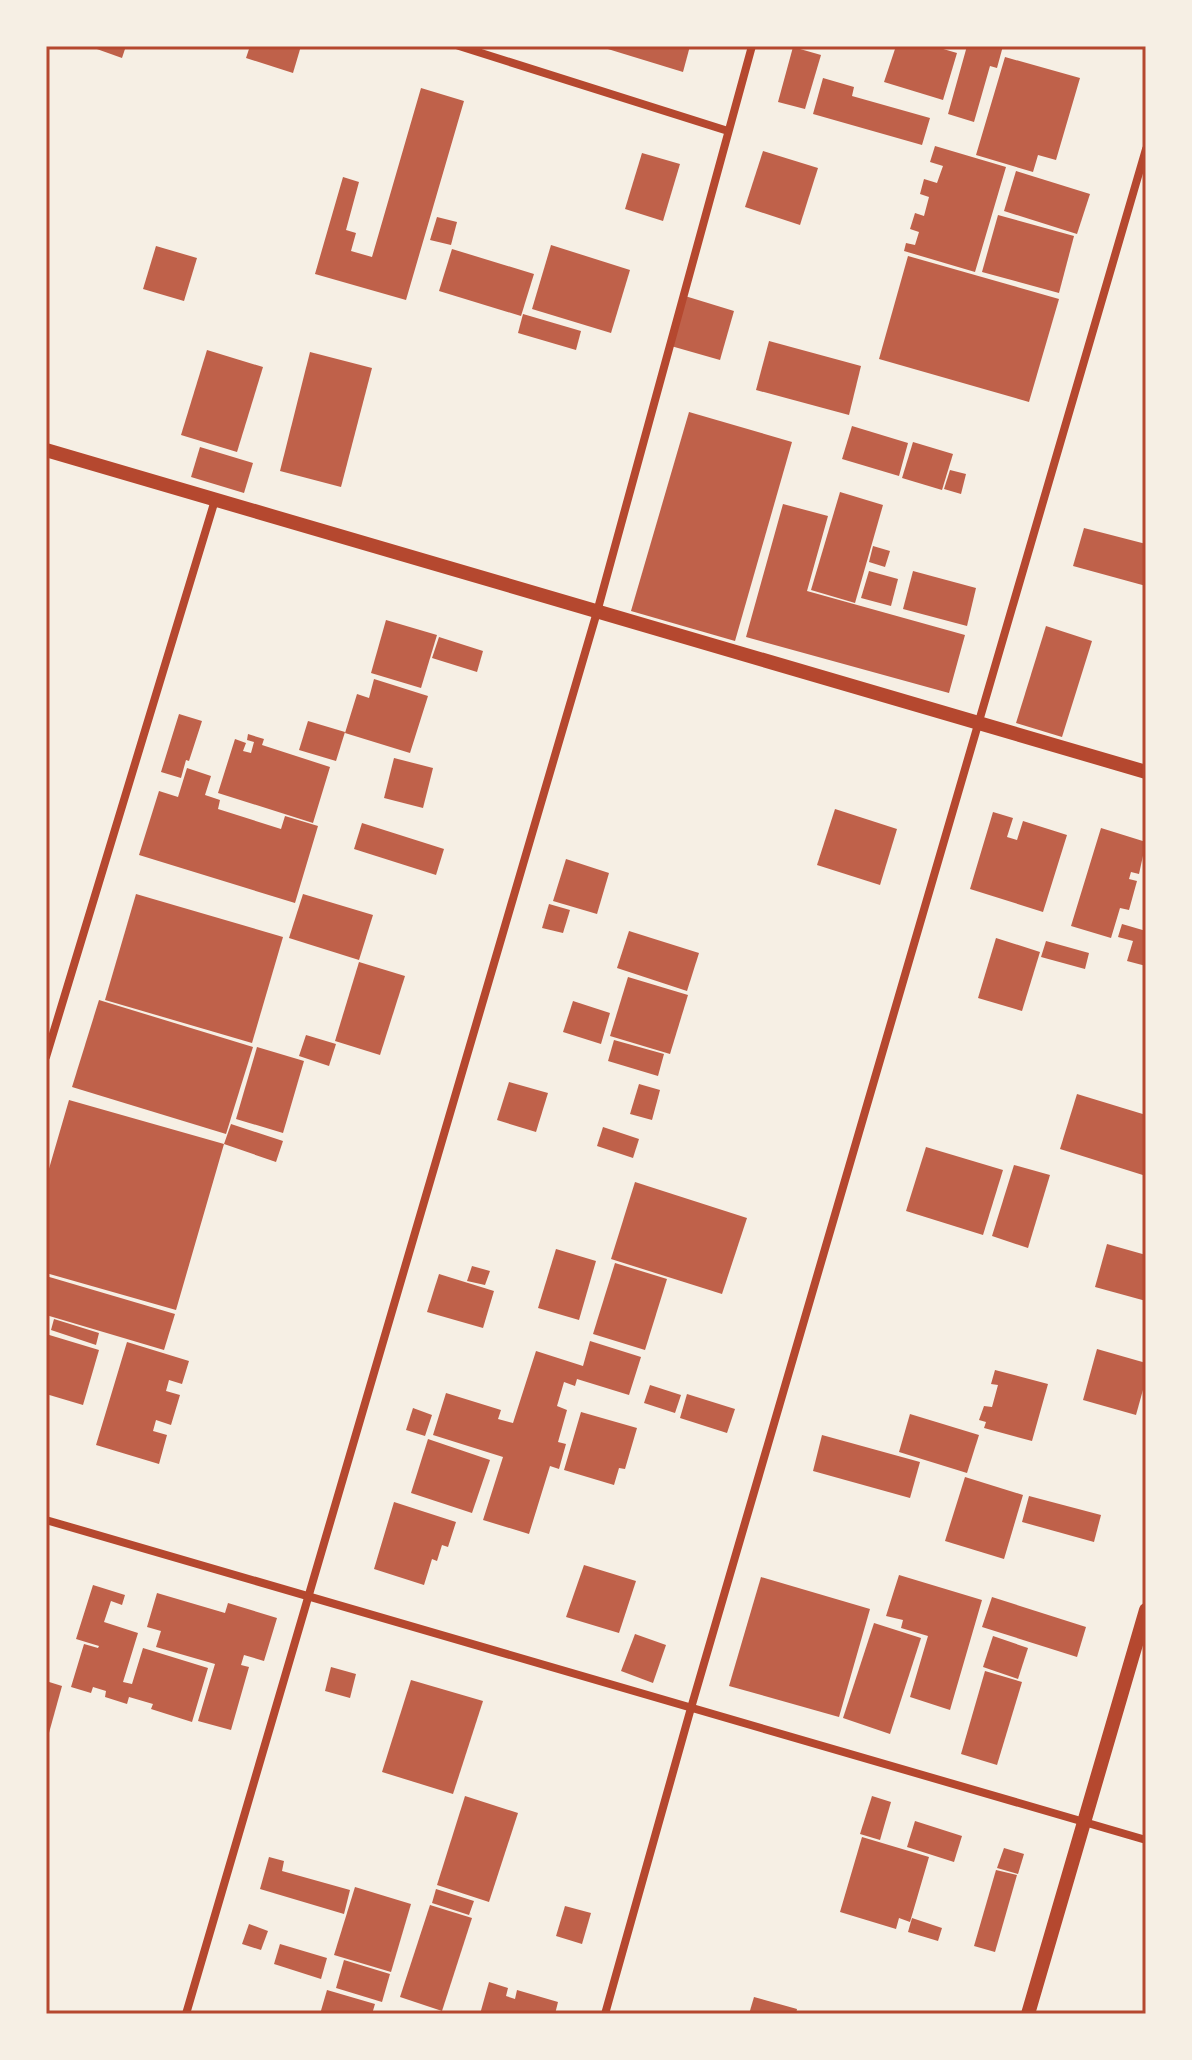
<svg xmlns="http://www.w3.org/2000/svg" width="1192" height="2060" font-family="'Playfair Display',serif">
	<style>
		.building { fill: #bf614a }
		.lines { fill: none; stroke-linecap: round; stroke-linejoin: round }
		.minor { stroke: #b5482f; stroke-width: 8 }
		.tertiary { stroke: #b5482f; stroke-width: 14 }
		.neatline { fill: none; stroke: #b5482f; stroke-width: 3 }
	</style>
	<rect width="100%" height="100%" fill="#f6efe4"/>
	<!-- building -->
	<g class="building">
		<polygon points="95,46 126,46 122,58 94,48"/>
		<polygon points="250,46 301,46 293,73 246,58"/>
		<polygon points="598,46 690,46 683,72"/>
		<polygon points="896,46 933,46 957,53 943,100 884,82"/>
		<polygon points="967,46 1003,46 997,68 990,66 974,122 948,114"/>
		<polygon points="793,47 821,55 805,109 778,102"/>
		<polygon points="1005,57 1080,78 1056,160 1038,155 1033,172 976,155"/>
		<polygon points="823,78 854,87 852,96 930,118 922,145 813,114"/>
		<polygon points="421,88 464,101 406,300 315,274 343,177 359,182 346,230 356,233 351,251 372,257"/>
		<polygon points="935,146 1006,167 975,272 904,251 906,243 915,245 919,232 910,229 915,213 924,216 929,197 920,194 924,179 937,183 943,166 930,162"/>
		<polygon points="763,151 818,168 800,225 745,207"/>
		<polygon points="642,153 680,164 663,221 625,209"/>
		<polygon points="1016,171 1090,194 1077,234 1004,211"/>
		<polygon points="998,215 1074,236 1059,293 982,272"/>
		<polygon points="437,217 457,222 451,245 430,240"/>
		<polygon points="551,245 630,270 611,333 532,309"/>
		<polygon points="156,246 197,258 184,301 143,289"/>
		<polygon points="452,249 534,274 521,316 439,291"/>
		<polygon points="908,256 1059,299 1029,402 879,359"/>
		<polygon points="685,296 734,311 720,360 671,346"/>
		<polygon points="523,314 581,331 576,350 518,333"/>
		<polygon points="769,341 861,366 849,415 756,390"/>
		<polygon points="207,350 263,367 237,452 181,435"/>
		<polygon points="310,352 372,368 341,487 280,471"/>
		<polygon points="689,412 792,442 735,641 631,611"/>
		<polygon points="852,426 908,443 899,476 842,459"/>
		<polygon points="913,442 953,454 942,490 902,478"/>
		<polygon points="200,447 253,463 244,493 191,477"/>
		<polygon points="950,470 966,474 961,494 944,489"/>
		<polygon points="840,492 883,505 855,603 811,590"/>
		<polygon points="783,504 828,516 807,591 965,635 949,693 746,637"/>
		<polygon points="1084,528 1146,544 1146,586 1073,566"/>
		<polygon points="873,546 890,551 885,567 869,562"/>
		<polygon points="869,571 898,579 891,606 861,598"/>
		<polygon points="913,571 976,588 967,626 903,609"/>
		<polygon points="386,620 437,635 421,688 371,673"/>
		<polygon points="1046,626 1092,641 1062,737 1016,723"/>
		<polygon points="439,637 483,651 477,672 432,658"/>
		<polygon points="374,679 428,696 410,753 345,733 357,694 369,698"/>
		<polygon points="179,714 202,721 189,761 186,760 181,778 161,772"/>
		<polygon points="308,721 345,732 336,761 299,750"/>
		<polygon points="248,734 264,739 262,745 330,767 313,823 218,793 235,739 246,743 243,751 251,753 254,742 247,740"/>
		<polygon points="394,758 433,768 423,808 384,798"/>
		<polygon points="187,768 211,776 205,795 220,800 218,809 281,829 285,816 318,826 295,903 139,855 159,791 178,797"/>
		<polygon points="835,809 897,829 880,885 817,865"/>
		<polygon points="993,812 1013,818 1007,837 1017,840 1023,821 1067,835 1043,912 970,889"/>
		<polygon points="362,823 444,849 436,875 354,849"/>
		<polygon points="1101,828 1146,842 1139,874 1131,872 1129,879 1137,881 1129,910 1120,908 1111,938 1071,926"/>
		<polygon points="566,859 609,873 597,914 553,901"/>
		<polygon points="136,894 283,937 252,1043 105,1000"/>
		<polygon points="303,894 373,915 359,960 289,938"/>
		<polygon points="549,904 570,910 563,933 542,928"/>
		<polygon points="1122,924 1146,931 1146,966 1127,961 1133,941 1118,937"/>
		<polygon points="629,931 699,953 687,991 617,968"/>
		<polygon points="996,938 1040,952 1022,1011 978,998"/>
		<polygon points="1046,941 1089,953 1085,969 1041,957"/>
		<polygon points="359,962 405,976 380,1055 335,1041"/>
		<polygon points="628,977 688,995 670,1054 610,1036"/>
		<polygon points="99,1000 253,1047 226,1134 72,1087"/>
		<polygon points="573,1001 610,1013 601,1044 563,1032"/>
		<polygon points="306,1035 336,1044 329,1066 299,1056"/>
		<polygon points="614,1040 664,1054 658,1076 608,1061"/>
		<polygon points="257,1047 304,1061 283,1133 236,1119"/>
		<polygon points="509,1082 548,1093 536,1132 497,1120"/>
		<polygon points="639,1084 660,1090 652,1120 630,1114"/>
		<polygon points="1077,1094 1146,1115 1146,1176 1060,1149"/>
		<polygon points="69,1100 224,1144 231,1124 283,1141 276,1162 224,1144 176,1310 46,1273 46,1179"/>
		<polygon points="603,1127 639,1139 633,1158 597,1146"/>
		<polygon points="926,1147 1003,1170 983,1235 906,1211"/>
		<polygon points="1014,1165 1050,1175 1028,1248 992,1236"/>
		<polygon points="635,1182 747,1218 722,1294 611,1259"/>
		<polygon points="1107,1244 1146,1255 1146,1301 1095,1287"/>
		<polygon points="556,1249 596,1261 579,1320 538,1308"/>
		<polygon points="615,1263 667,1279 645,1350 593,1334"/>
		<polygon points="472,1266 490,1271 485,1285 467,1281"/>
		<polygon points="439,1274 494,1291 483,1328 427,1312"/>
		<polygon points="46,1276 175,1314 164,1350 46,1315"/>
		<polygon points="54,1319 99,1333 96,1345 51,1330"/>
		<polygon points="46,1334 99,1350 83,1405 46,1394"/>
		<polygon points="590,1341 641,1357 629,1395 577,1379 575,1386 564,1382 557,1406 567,1410 558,1442 566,1444 559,1469 550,1466 529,1534 483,1520 503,1457 433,1435 446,1393 501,1410 498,1419 513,1423 536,1351 583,1366"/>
		<polygon points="127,1342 189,1361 182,1384 169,1380 166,1391 180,1395 171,1425 156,1420 153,1431 167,1435 159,1464 96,1445"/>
		<polygon points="1097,1349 1146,1363 1146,1379 1136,1415 1083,1400"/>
		<polygon points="995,1370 1048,1384 1032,1441 984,1428 986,1422 979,1420 984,1406 992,1407 998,1385 991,1384"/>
		<polygon points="650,1385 681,1395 675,1413 644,1403"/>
		<polygon points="687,1394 735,1409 727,1433 680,1418"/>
		<polygon points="413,1408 432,1415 425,1436 406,1430"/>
		<polygon points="581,1412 637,1428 625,1469 619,1468 614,1485 564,1470"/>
		<polygon points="910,1414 979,1435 967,1473 899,1452"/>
		<polygon points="822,1435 920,1462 910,1498 813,1471"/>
		<polygon points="428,1439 490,1460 472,1513 411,1493"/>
		<polygon points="965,1477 1023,1495 1004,1559 945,1541"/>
		<polygon points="1029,1496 1101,1515 1094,1542 1022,1522"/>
		<polygon points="394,1502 456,1522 448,1547 442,1545 437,1561 432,1559 424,1585 374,1569"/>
		<polygon points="584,1565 636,1581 619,1633 566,1617"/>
		<polygon points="899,1575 982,1600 950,1710 910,1697 928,1636 901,1628 903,1620 886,1616"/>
		<polygon points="761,1577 870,1609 839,1717 729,1686"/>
		<polygon points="93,1585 125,1595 122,1605 111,1601 104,1622 138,1633 123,1682 132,1684 143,1648 208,1668 192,1722 151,1709 153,1704 129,1697 127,1704 105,1697 106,1691 93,1687 91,1693 71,1687 84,1644 98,1648 99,1646 76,1639"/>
		<polygon points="157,1593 225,1613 228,1603 277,1618 264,1661 244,1655 241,1665 249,1667 231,1730 198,1721 215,1664 156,1647 161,1631 147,1627"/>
		<polygon points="992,1597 1086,1627 1077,1657 982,1627"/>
		<polygon points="874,1623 921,1638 890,1734 843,1718"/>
		<polygon points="635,1634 666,1645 653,1683 621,1671"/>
		<polygon points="993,1636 1028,1648 1018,1679 983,1667"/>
		<polygon points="331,1667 356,1674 350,1698 325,1691"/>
		<polygon points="985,1671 1022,1682 997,1765 961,1754"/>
		<polygon points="411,1680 483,1701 453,1794 382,1772"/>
		<polygon points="46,1681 62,1686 47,1740 46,1740"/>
		<polygon points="465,1796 518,1813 489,1902 437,1885"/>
		<polygon points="872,1796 891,1802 880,1840 860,1834"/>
		<polygon points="915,1821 962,1836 954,1862 907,1847"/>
		<polygon points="862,1837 929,1857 910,1922 899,1918 896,1929 840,1912"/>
		<polygon points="1004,1848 1024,1854 1018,1874 997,1868"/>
		<polygon points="269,1857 284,1861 282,1871 350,1890 344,1914 260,1889"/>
		<polygon points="996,1870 1017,1875 995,1952 974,1946"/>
		<polygon points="355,1887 411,1904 391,1972 334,1955"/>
		<polygon points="436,1889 474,1901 469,1915 432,1903"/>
		<polygon points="430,1905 472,1918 442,2011 400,1997"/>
		<polygon points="565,1906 591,1913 582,1944 556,1936"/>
		<polygon points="912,1918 942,1928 938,1941 908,1932"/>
		<polygon points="249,1924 268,1931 261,1950 242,1944"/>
		<polygon points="280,1944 327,1958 321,1979 274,1964"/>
		<polygon points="344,1960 390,1974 382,2002 336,1988"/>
		<polygon points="489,1982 508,1988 506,1996 515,1999 517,1990 558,2002 555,2014 480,2014"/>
		<polygon points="327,1990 375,2004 372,2014 320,2014"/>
		<polygon points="754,1997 797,2009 796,2014 749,2014"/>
	</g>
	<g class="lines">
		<!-- minor -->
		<g class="minor">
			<polyline points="459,46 728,131"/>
			<polyline points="46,1057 215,500"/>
			<polyline points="46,1520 1146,1840"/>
			<polyline points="186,2014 597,612 752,46"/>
			<polyline points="605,2014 691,1708 1146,149"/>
		</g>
		<!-- tertiary -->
		<g class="tertiary">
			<polyline points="46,450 1146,772"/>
			<polyline points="1028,2014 1146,1610"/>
		</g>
	</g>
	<!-- border -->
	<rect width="1192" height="2060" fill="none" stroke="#f6efe4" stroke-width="96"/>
	<rect x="48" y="48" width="1096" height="1964" class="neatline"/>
</svg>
